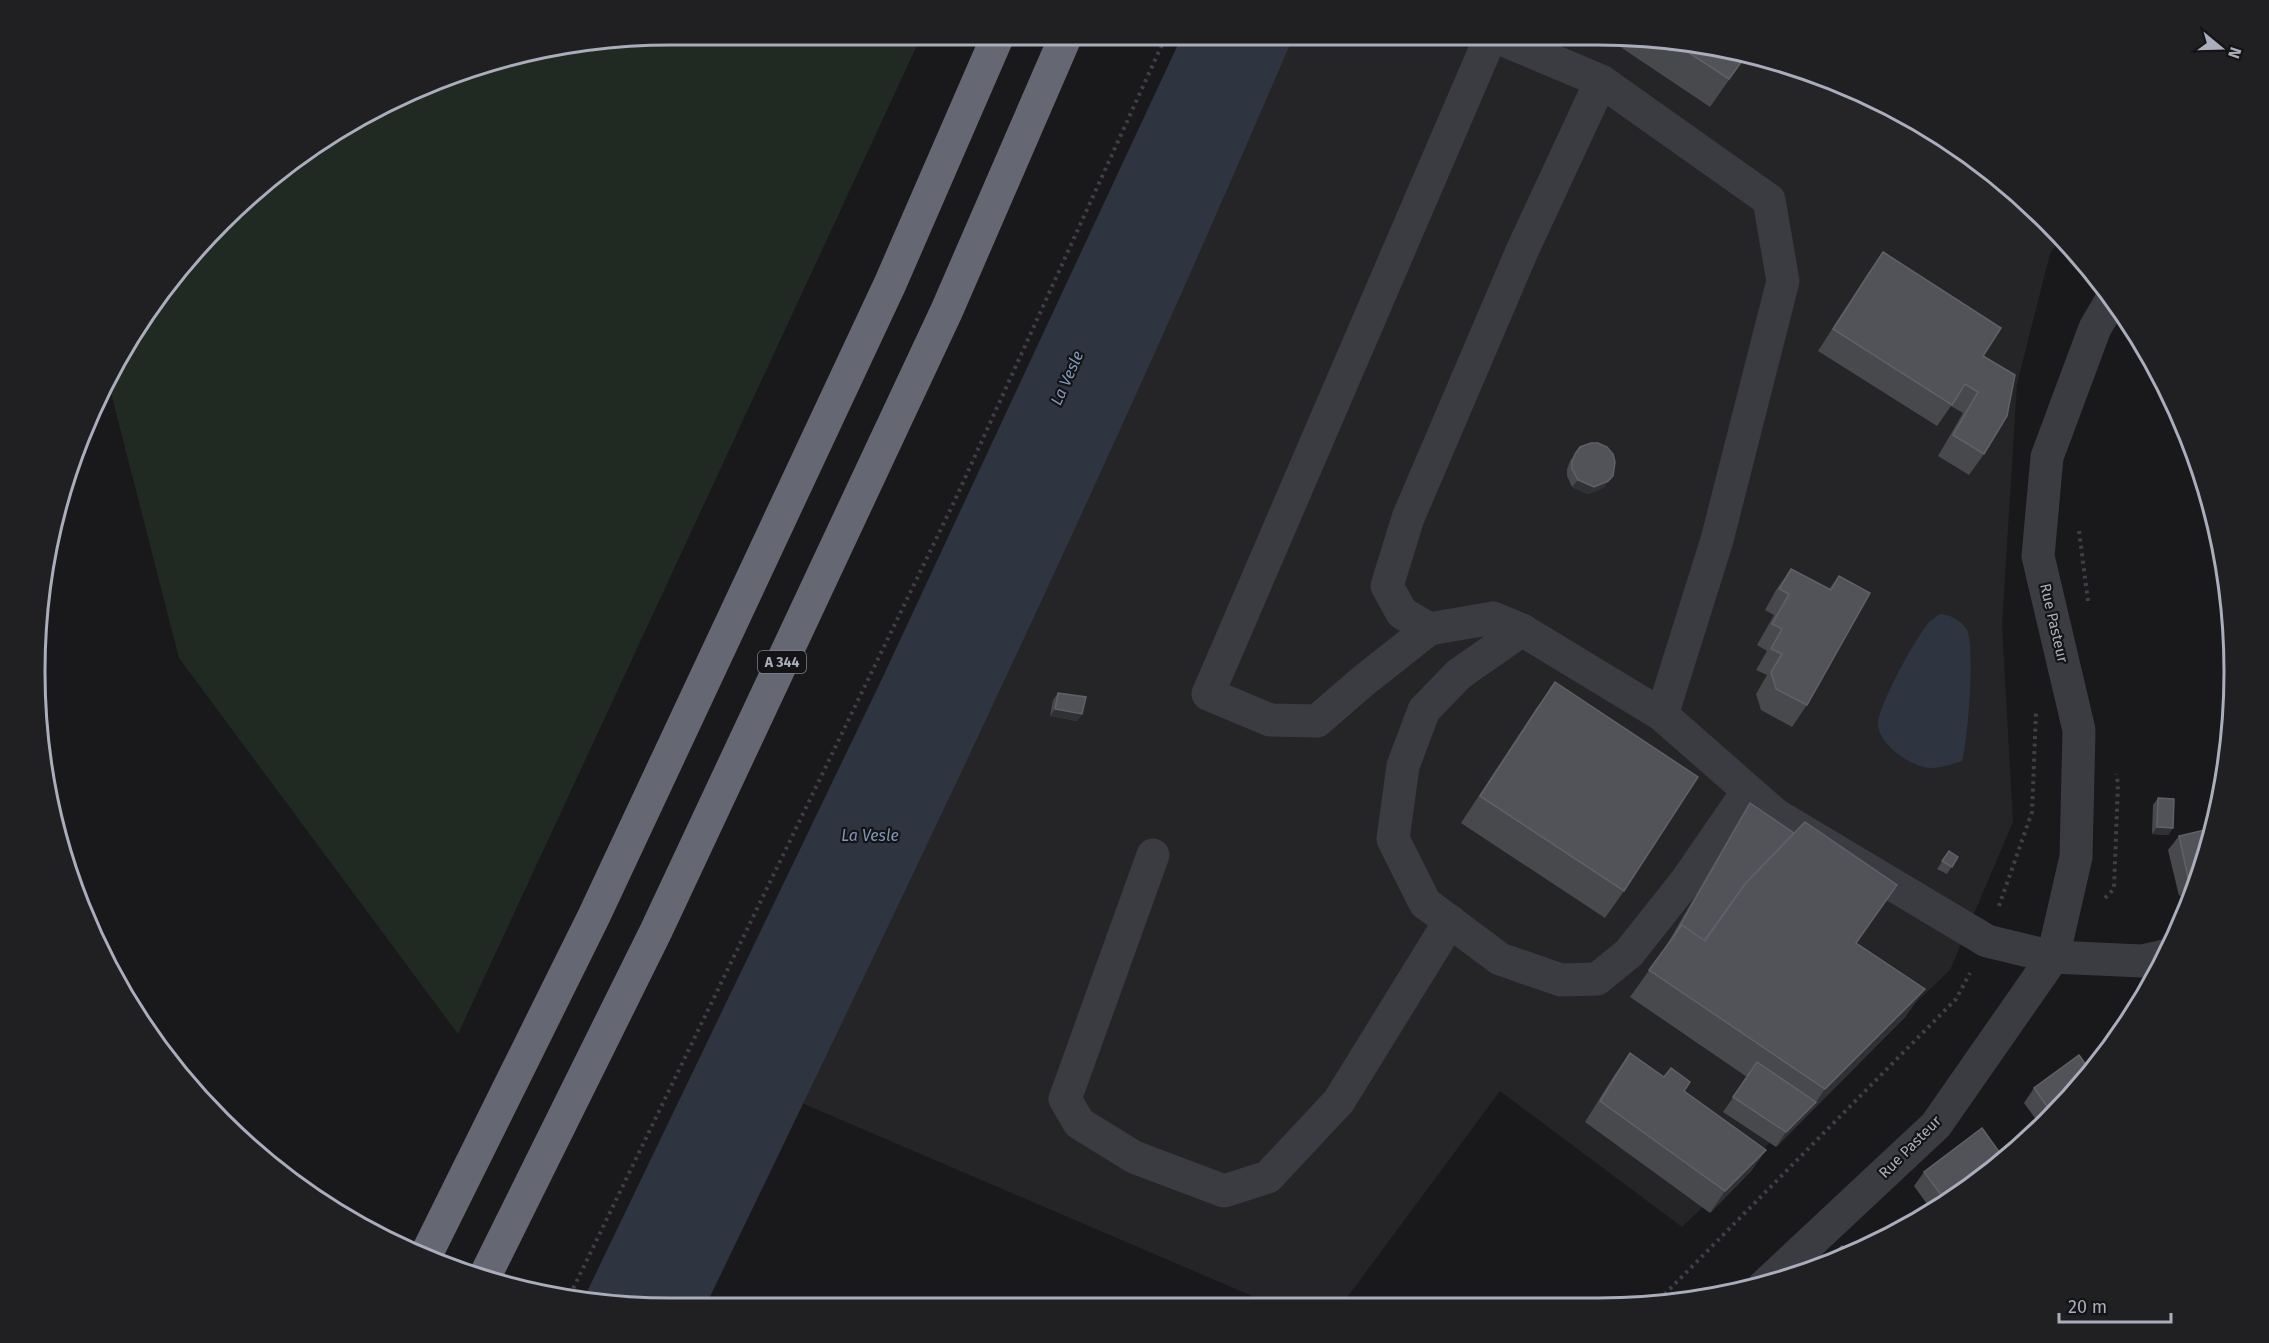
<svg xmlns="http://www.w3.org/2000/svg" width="2269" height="1343" font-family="'Fira Sans',sans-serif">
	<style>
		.built { fill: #252528 }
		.green { fill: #202a23 }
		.water { fill: #2e3540 }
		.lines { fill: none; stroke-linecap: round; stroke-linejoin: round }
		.path { stroke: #3f4047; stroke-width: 4; stroke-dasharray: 3 4.5; stroke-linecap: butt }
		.minor { stroke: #3b3c42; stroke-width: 33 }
		.highway { stroke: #656772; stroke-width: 33 }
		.wall { fill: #47494d }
		.shaded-wall { fill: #303134 }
		.building { fill: #525359; stroke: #606168; stroke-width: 1.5 }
		.labels { text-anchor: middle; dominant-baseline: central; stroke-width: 4.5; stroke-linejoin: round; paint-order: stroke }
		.shield { fill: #141416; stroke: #7d7f8a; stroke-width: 1.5 }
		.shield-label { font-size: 14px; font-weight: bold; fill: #aaadbb }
		.street-label { font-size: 15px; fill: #aaadbb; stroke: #141416 }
		.water-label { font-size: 16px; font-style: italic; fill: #8096b8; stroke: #141416 }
		.rim { fill: none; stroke: #aaadbb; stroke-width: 3 }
	</style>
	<rect width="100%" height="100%" fill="#19191b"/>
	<!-- built -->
	<polygon class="built" points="1640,36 1803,68 1952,142 2048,221 2061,237 2050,254 2017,384 2002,625 2013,822 1950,970 1682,1227 1500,1091 1340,1307 1278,1307 769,1089 1245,37"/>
	<!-- green -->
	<polygon class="green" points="920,39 458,1034 179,658 109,385 142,317 221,221 284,166 389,100 467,68 588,40"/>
	<!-- water -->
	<g class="water">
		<path d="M1293 37C1110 467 908 887 705 1307H629L584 1298 880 683 1181 38Z"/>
		<path d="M1940 614C1951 615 1961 620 1967 630 1975 647 1968 741 1962 761 1952 764 1942 768 1931 768 1912 768 1878 744 1878 724 1879 705 1913 643 1926 626 1929 621 1935 618 1940 614Z"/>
	</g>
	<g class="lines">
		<!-- path -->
		<g class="path">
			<polyline points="2079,531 2088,601"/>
			<polyline points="2105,898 2114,889 2118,783 2116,774"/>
			<polyline points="1999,906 2032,812 2036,712"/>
			<polyline points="570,1295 955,500 1165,38"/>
			<polyline points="1654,1305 1956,999 1970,973"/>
		</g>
		<!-- minor -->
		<g class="minor">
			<polyline points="1494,36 1601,81"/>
			<polyline points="1429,629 1362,682 1317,721 1270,720 1208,694 1491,36"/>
			<polyline points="1522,630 1459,674 1424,710 1403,766 1393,839 1425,903 1500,959 1561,980 1597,979 1629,953 1686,881 1748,791"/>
			<polyline points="1662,715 1717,540 1783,281 1769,200 1601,81 1522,251 1408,518 1387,586 1402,613 1429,629 1493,618 1522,630 1662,715 1776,815 1987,941 2053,957 2142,961 2164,956"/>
			<polyline points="1153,855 1065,1099 1079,1123 1134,1157 1224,1191 1268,1177 1339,1101 1450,921"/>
			<polyline points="1764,1286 1936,1125 2053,957 2076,857 2079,730 2038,556 2047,457 2095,328 2112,299"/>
		</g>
		<!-- highway -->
		<g class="highway">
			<polyline points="426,1255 594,916 890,284 997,38"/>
			<polyline points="484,1278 656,931 947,310 1065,38"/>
		</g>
	</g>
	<!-- wall -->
	<g class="wall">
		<polygon points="1604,36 1640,36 1745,57 1710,107"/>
		<polygon points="1883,252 1983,356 1984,454 1969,475 1938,456 1963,413 1951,406 1937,426 1818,351 1868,273"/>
		<polygon points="1575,454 1613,476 1603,488 1588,494 1572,487 1567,476 1567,469 1570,461"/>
		<polygon points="1791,569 1829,589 1839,576 1807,705 1792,727 1761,710 1756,694 1767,675 1756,670 1767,651 1757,645 1774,615 1765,610 1776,590"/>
		<polygon points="1555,682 1624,891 1605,918 1461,823 1535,710"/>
		<polygon points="1058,693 1082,714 1077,721 1050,716 1053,700"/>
		<polygon points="2158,798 2173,828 2168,835 2152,834 2153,805"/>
		<polygon points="1750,803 1856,943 1906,1016 1776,1147 1723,1112 1747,1077 1630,997 1665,948 1740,818"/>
		<polygon points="2213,828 2193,893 2179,896 2168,850 2179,836"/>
		<polygon points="1949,851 1958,857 1947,874 1937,869"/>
		<polygon points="2133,1015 2127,1026 2123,1030 2123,1029"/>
		<polygon points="1630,1053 1766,1150 1751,1171 1710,1213 1585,1122 1615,1074"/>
		<polygon points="2089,1069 2040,1125 2024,1103 2034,1088"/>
		<polygon points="2005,1160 1932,1211 1914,1186 1924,1172"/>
	</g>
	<!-- shaded-wall -->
	<g class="shaded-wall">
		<polygon points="1613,476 1603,488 1588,494 1572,487 1578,480"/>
		<polygon points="1055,709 1082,714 1077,721 1050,716"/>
		<polygon points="2157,827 2173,828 2168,835 2152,834"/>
		<polygon points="2197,880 2193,893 2179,896 2189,882"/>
		<polygon points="1925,989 1906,1016 1776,1147 1786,1132 1816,1102 1825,1089"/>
		<polygon points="1766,1150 1751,1171 1710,1213 1725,1191"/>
	</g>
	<!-- building -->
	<g class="building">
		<polygon points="1674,43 1745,57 1729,79"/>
		<polygon points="1883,252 2001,328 1983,356 2015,375 2007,416 1984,454 1953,435 1978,392 1965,384 1952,405 1833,329"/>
		<polygon points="1591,443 1598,443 1607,447 1613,454 1615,462 1613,476 1608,481 1594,487 1578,480 1572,469 1572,462 1575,454 1580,447"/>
		<polygon points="1791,569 1831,590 1839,576 1870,593 1807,705 1776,689 1771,672 1782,654 1771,649 1782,629 1772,624 1789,594 1779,589"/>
		<polygon points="1555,682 1698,777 1624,891 1480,796"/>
		<polygon points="1058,693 1086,697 1082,714 1055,709"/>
		<polygon points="2158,798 2174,799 2173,828 2157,827"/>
		<polygon points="1750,803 1794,833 1745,884 1704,941 1682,925 1674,936"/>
		<polygon points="1805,822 1897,885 1856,943 1925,989 1825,1089 1649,970 1682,925 1705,941 1745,884"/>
		<polygon points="2213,828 2197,880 2189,882 2179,836"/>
		<polygon points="1949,851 1958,857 1952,867 1942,861"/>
		<polygon points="1630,1053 1664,1077 1671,1068 1690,1082 1684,1091 1766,1150 1725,1191 1600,1101"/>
		<polygon points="2079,1055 2089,1069 2051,1112 2034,1088"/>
		<polygon points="1757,1062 1816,1102 1786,1132 1733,1097"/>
		<polygon points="1982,1128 2005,1160 1936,1209 1936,1207 1945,1200 1924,1172"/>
		<polygon points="1842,1246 1848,1252 1827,1260"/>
	</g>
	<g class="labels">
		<!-- shield labels -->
		<rect class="shield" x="758" y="651" width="48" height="22" rx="4.5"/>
		<g class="shield-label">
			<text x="782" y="662">A 344</text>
		</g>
		<!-- street labels -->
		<g class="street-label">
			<text transform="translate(2054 623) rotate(77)">Rue Pasteur</text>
			<text transform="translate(1910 1147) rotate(-45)">Rue Pasteur</text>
		</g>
		<!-- water labels -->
		<g class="water-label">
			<text transform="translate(1067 378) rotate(-66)">La Vesle</text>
			<text x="870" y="835">La Vesle</text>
		</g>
	</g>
	<!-- crop -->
	<path d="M0 0H2269V1343H0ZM671 45H1598A626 626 0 0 1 2224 671V672A626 626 0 0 1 1598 1298H671A626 626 0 0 1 45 672V671A626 626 0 0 1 671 45Z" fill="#202023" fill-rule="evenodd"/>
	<path class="rim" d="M671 45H1598A626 626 0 0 1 2224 671V672A626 626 0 0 1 1598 1298H671A626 626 0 0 1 45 672V671A626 626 0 0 1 671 45Z"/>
	<!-- north arrow -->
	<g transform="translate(2221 48) rotate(109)" stroke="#141416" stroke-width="4.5" paint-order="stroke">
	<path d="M0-4.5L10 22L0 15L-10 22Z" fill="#aaadbb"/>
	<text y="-9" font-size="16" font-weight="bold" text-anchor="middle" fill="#aaadbb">N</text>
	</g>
	<!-- scale -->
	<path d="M2059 1313v9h112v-9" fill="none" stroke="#aaadbb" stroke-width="3"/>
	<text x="2068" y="1313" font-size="18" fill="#aaadbb" stroke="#141416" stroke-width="4.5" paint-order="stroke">20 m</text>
</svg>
